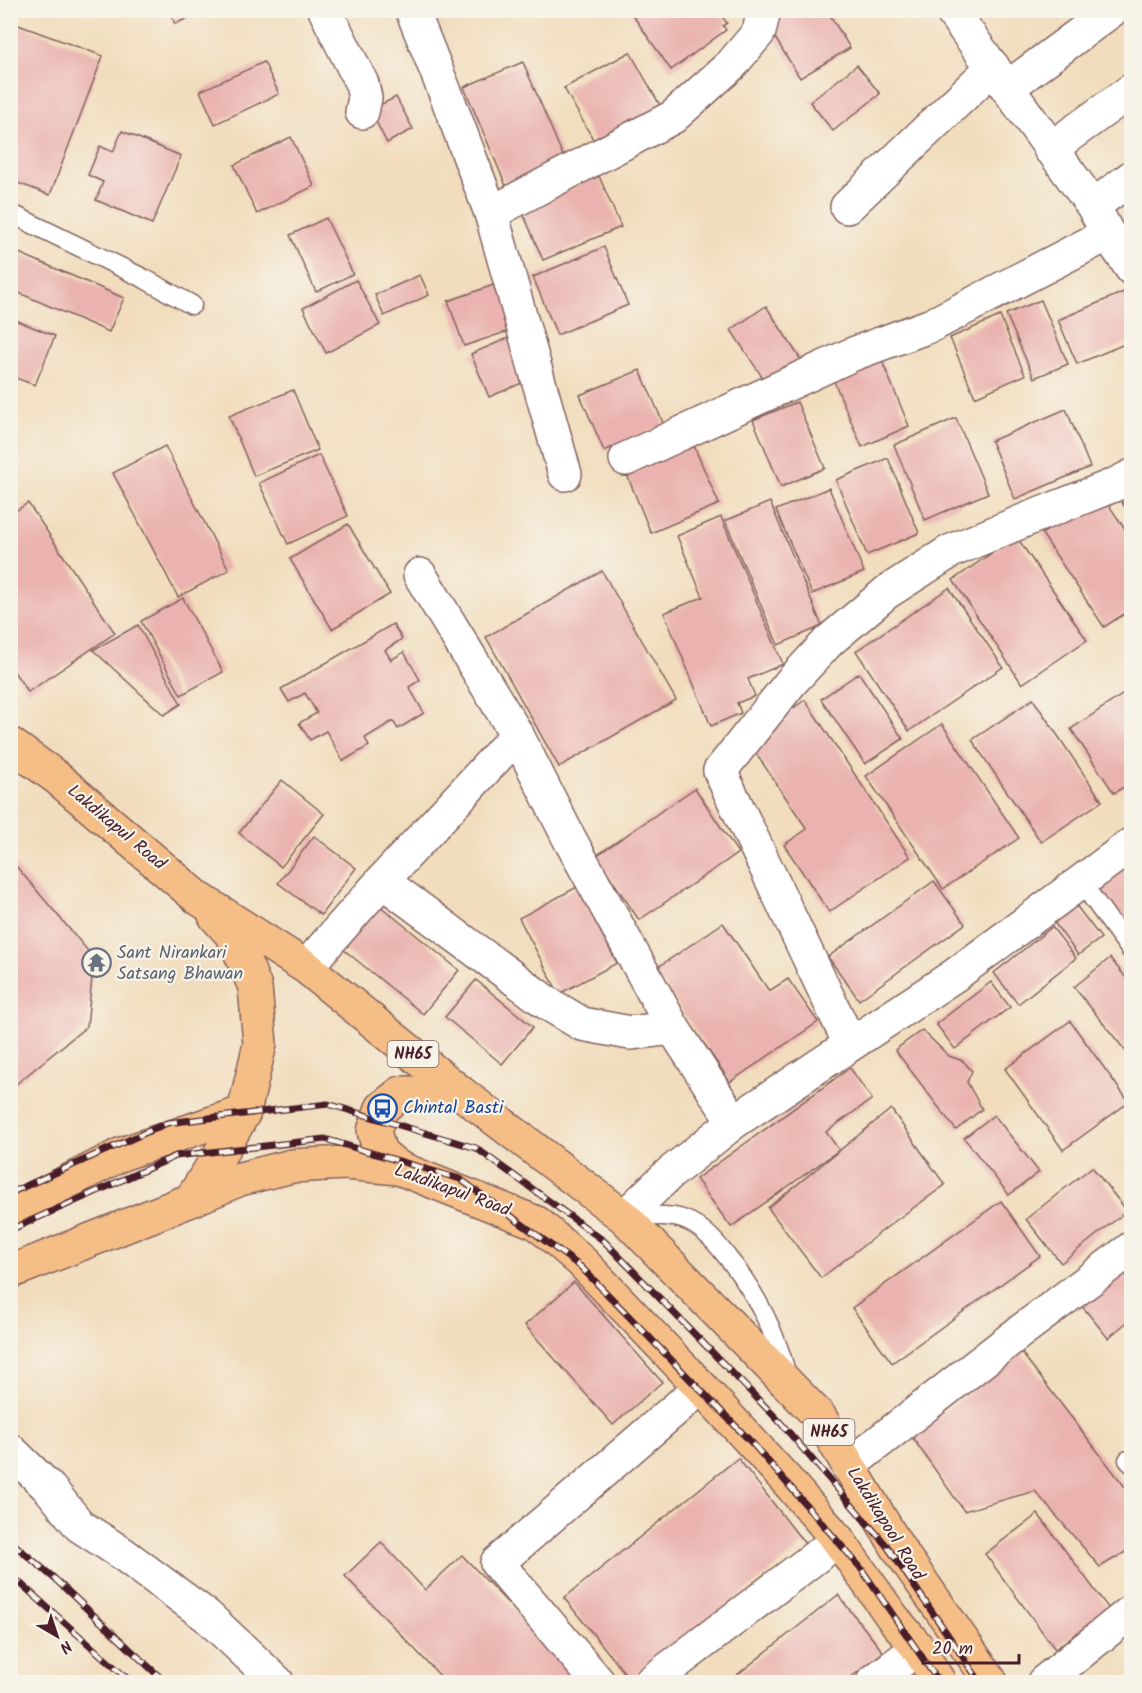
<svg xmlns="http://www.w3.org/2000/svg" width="1142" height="1693" font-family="Kalam,sans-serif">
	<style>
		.building { fill: #eab3af }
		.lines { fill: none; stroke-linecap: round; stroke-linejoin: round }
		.lane-casing { stroke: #84625e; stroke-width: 21 }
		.street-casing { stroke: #84625e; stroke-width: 36 }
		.highway-casing { stroke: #84625e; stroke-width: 36 }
		.lane { stroke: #fff; stroke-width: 18 }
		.street { stroke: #fff; stroke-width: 33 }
		.highway { stroke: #f6be87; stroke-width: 33 }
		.rail-casing { stroke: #4a1f2b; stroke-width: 7 }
		.rail { stroke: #f7f3e8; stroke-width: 4.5; stroke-dasharray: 14; stroke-linecap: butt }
		.labels { text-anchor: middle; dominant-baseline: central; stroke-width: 4.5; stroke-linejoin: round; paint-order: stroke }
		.shield { fill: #f7f3e8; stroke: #7e5f64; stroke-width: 1.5 }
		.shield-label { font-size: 16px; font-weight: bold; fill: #4a1f2b }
		.street-label { font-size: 18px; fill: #4a1f2b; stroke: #f7f3e8 }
		.worship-label { font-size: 18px; fill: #5b616d; stroke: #f7f3e8; text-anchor: start }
		.transit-label { font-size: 18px; fill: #164399; stroke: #f7f3e8; text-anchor: start }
	</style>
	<rect width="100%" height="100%" fill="#f7f3e8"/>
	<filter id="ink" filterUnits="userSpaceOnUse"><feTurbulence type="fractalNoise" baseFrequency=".0167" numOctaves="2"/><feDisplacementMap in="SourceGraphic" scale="12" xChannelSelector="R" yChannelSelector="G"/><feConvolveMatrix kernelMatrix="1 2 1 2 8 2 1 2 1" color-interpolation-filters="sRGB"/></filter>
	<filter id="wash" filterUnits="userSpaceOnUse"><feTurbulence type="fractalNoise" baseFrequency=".008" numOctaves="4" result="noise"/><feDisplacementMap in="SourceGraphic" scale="24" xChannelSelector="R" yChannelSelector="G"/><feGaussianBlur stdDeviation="1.35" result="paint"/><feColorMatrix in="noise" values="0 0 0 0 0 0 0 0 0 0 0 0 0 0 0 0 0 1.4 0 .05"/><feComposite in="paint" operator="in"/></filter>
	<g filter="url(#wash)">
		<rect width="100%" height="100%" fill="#f1ddbd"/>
		<g id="blocks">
			<!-- building -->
			<g class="building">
				<polygon points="169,10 205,10 175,24"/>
				<polygon points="629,10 717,10 727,23 723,26 726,30 671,70"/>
				<polygon points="792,10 827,10 850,48 800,78 767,25"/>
				<polygon points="10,22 103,56 50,195 10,180"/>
				<polygon points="630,52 662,109 597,146 564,88"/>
				<polygon points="264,62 279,94 215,124 200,91"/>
				<polygon points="523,62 569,170 510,195 464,87"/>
				<polygon points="857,65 880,94 833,131 810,102"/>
				<polygon points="396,97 413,129 387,143 370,110"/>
				<polygon points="122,131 181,156 152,224 96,200 103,182 88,175 100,146 113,152"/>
				<polygon points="291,137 314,186 257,214 234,165"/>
				<polygon points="599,176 621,227 543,260 521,209"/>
				<polygon points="326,218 353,274 316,292 290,235"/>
				<polygon points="604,247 628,305 557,335 533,277"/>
				<polygon points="12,250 124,298 109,332 10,289 10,253"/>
				<polygon points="420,275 429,295 384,316 375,295"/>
				<polygon points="356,280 380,325 326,353 303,308"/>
				<polygon points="508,280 524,326 464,346 448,301"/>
				<polygon points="1126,291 1132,303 1132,341 1077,364 1058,320"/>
				<polygon points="1041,300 1068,364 1034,378 1006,314"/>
				<polygon points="766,306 807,369 772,392 731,330"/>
				<polygon points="1000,316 1025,375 975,397 950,338"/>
				<polygon points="10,318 55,336 35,385 10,376"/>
				<polygon points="525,331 543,374 489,397 471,354"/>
				<polygon points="878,351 909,426 862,447 830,372"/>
				<polygon points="640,370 664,425 604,451 580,395"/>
				<polygon points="293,390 318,450 254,476 229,416"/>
				<polygon points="797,402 825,468 781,487 753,420"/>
				<polygon points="1066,409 1090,467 1015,499 991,441"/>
				<polygon points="956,418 988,493 925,520 894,445"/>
				<polygon points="165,446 229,570 178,597 113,473"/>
				<polygon points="694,446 719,504 651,533 627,475"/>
				<polygon points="319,455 348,516 288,544 259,483"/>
				<polygon points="888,458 919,533 867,555 836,480"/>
				<polygon points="1132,485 1132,518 1117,495"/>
				<polygon points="829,488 864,572 812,594 776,510"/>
				<polygon points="1101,494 1132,539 1132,609 1104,627 1042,534"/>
				<polygon points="770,502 822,626 778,645 725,521"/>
				<polygon points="28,503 115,633 28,692 10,666 10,515"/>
				<polygon points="721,517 783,664 748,679 755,696 737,703 741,713 711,726 664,613 703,597 677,536"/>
				<polygon points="348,524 390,594 332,629 290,559"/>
				<polygon points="1016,536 1087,640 1022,684 953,580"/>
				<polygon points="602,571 676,700 559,767 486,637"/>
				<polygon points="949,588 1003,667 909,731 856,651"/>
				<polygon points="183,598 223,672 181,695 141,621"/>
				<polygon points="393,624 402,639 385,650 391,660 404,652 420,680 409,687 424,713 398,729 393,721 365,738 369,746 343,761 326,731 310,740 299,723 317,713 305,693 289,702 281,689"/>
				<polygon points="138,625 181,704 164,715 93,650"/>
				<polygon points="859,673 903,739 865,764 821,699"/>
				<polygon points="1128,691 1132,696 1132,782 1114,793 1071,729"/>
				<polygon points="1033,699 1102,801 1041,842 972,740"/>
				<polygon points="805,700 910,857 829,912 784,845 807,829 747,740"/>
				<polygon points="942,724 1019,838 943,889 866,776"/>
				<polygon points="282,780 324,814 281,867 239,833"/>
				<polygon points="695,788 738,853 639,920 596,856"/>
				<polygon points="314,836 356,868 321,915 278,883"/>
				<polygon points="10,859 94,958 87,1026 10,1089"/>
				<polygon points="1132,861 1132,941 1093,892"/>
				<polygon points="934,881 965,924 859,1000 828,957"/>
				<polygon points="577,887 617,963 559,994 519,918"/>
				<polygon points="369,897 459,970 423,1014 333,941"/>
				<polygon points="1075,904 1101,938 1078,955 1053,921"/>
				<polygon points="723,923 769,991 788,979 818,1022 730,1082 654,970"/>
				<polygon points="1052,927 1076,958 1018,1004 994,973"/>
				<polygon points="1110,958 1132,985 1132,1059 1074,987"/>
				<polygon points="476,980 533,1027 502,1064 445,1017"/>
				<polygon points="991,982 1010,1007 955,1049 936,1024"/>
				<polygon points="1070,1021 1129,1102 1063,1150 1005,1069"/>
				<polygon points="922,1030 949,1056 963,1061 972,1071 967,1082 982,1109 956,1130 895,1050"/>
				<polygon points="850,1068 872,1099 826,1132 839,1150 731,1227 696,1179"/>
				<polygon points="891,1109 945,1185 895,1221 821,1278 768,1208"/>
				<polygon points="994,1115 1039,1172 1009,1195 964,1138"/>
				<polygon points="1092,1167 1127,1211 1061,1263 1026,1219"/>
				<polygon points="1001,1201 1040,1256 892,1363 852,1308"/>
				<polygon points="1132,1265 1132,1318 1108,1338 1082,1306"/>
				<polygon points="574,1282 662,1382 613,1425 525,1325"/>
				<polygon points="1021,1352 1132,1496 1132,1548 1100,1567 1035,1491 964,1511 912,1437"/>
				<polygon points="738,1458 805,1544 632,1682 564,1598"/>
				<polygon points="1038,1514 1109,1609 1055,1649 985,1554"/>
				<polygon points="381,1542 425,1590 462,1555 583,1682 446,1682 345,1576"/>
				<polygon points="838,1595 883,1652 845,1682 728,1682"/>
			</g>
		</g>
	</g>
	<g filter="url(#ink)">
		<use href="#blocks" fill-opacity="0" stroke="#84625e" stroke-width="1.5"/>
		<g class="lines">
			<defs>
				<g id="lane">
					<polyline points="10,213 145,279 192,305"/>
					<polyline points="1081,882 1132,952"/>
					<path d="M625 1217C644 1217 668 1213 685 1220 701 1226 714 1240 724 1253 754 1289 775 1330 787 1376"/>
					<polyline points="1128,1460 1132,1464"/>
				</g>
				<g id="street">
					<polyline points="325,10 362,84 365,98 362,112"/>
					<polyline points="412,10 447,97 491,213 565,474"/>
					<polyline points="951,10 1093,206 1108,234 1132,269"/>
					<polyline points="1007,88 1112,10"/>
					<polyline points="1050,149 1132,90"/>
					<polyline points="1093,206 1132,177"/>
					<polyline points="847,207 993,67"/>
					<polyline points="491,213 673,117 732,64 759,32 764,10"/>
					<polyline points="626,459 853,354 932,325 1108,234"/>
					<polyline points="420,575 517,735"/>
					<polyline points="382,881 547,1003 582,1024 630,1033 673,1028"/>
					<polyline points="306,967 382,881 517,735 569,838 673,1028 734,1122"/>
					<polyline points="850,1044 720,771 791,682 829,641 887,592 951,551 1028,519 1114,485 1132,476"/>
					<polyline points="624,1217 669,1174 734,1122 955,975 1132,844"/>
					<polyline points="10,1450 50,1489 80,1526 123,1554 207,1616 277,1682"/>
					<polyline points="848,1466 1021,1331 1132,1248"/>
					<polyline points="598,1682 497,1563 701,1387"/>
					<polyline points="651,1682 838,1540"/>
					<polyline points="873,1682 918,1648"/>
					<polyline points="1044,1682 1132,1611"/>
				</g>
				<g id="highway">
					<polyline points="10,744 56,777 198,898 306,967 461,1093 624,1217 819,1416 898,1548 991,1682"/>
					<polyline points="399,1168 380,1153 374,1131 382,1108 401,1093 461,1093"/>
					<polyline points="191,1200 220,1154 244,1112 260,1044 255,987 234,937 215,916"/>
					<polyline points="10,1211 122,1154 244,1112"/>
					<polyline points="10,1272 191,1200 240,1179 292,1166 345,1163 399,1168 537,1223 582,1262 701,1387 788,1482 838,1540 893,1618 918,1648 939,1682"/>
				</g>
			</defs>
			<!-- lane casing -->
			<use href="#lane" class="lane-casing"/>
			<!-- street casing -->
			<use href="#street" class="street-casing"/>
			<!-- highway casing -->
			<use href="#highway" class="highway-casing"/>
			<!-- lane -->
			<use href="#lane" class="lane"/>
			<!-- street -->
			<use href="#street" class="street"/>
			<!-- highway -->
			<use href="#highway" class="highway"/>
			<defs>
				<g id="rail">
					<polyline points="10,1193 167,1123 328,1104 476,1148 604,1241 779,1421 887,1546 980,1682"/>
					<polyline points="10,1230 176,1156 325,1139 460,1179 581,1267 753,1444 860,1567 939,1682"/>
					<polyline points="10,1541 55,1579 165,1682"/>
					<polyline points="10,1574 131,1682"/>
				</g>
			</defs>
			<!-- rail casing -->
			<use href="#rail" class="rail-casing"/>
			<!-- rail -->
			<use href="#rail" class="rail"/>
		</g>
	</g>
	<!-- icons -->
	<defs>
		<symbol id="temple-ring" viewBox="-11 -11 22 22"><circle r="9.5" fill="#f7f3e8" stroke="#6b7280" stroke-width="1.5"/><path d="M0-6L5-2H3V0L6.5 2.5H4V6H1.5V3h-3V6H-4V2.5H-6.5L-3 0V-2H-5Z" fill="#6b7280"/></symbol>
		<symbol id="bus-ring" viewBox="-11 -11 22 22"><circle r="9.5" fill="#f7f3e8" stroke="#1a4fb4" stroke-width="1.5"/><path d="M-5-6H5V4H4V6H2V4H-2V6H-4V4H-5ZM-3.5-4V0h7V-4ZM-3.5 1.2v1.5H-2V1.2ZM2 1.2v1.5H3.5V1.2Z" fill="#1a4fb4"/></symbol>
	</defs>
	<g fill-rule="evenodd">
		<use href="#temple-ring" x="80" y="946" width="33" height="33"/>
		<use href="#bus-ring" x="366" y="1092" width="33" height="33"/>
	</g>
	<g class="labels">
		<!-- shield labels -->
		<g class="shield">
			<rect x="387.5" y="1041" width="51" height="26" rx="4.5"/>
			<rect x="803.5" y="1419" width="51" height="26" rx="4.5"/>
		</g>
		<g class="shield-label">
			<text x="413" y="1054">NH65</text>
			<text x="829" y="1432">NH65</text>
		</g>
		<!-- street labels -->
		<g class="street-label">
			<text transform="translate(116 828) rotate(40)">Lakdikapul Road</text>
			<text transform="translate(452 1191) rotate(20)">Lakdikapul Road</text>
			<text transform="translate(885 1524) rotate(58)">Lakdikapool Road</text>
		</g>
		<!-- worship labels -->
		<g class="worship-label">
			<text x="117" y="953">Sant Nirankari<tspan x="117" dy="21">Satsang Bhawan</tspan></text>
		</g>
		<!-- transit labels -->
		<g class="transit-label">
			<text x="403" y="1108">Chintal Basti</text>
		</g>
	</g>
	<!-- margin -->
	<rect width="1142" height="1693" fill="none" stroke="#f7f3e8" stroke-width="36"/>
	<!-- north arrow -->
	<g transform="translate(57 1636) rotate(141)" stroke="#f7f3e8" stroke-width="4.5" paint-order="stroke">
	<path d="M0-4.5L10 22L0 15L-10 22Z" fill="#4a1f2b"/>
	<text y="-9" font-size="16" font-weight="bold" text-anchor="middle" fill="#4a1f2b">N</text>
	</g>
	<!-- scale -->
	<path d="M923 1654v9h96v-9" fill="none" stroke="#4a1f2b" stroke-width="3"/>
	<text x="932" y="1654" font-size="18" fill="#4a1f2b" stroke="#f7f3e8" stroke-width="4.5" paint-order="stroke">20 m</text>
</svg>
